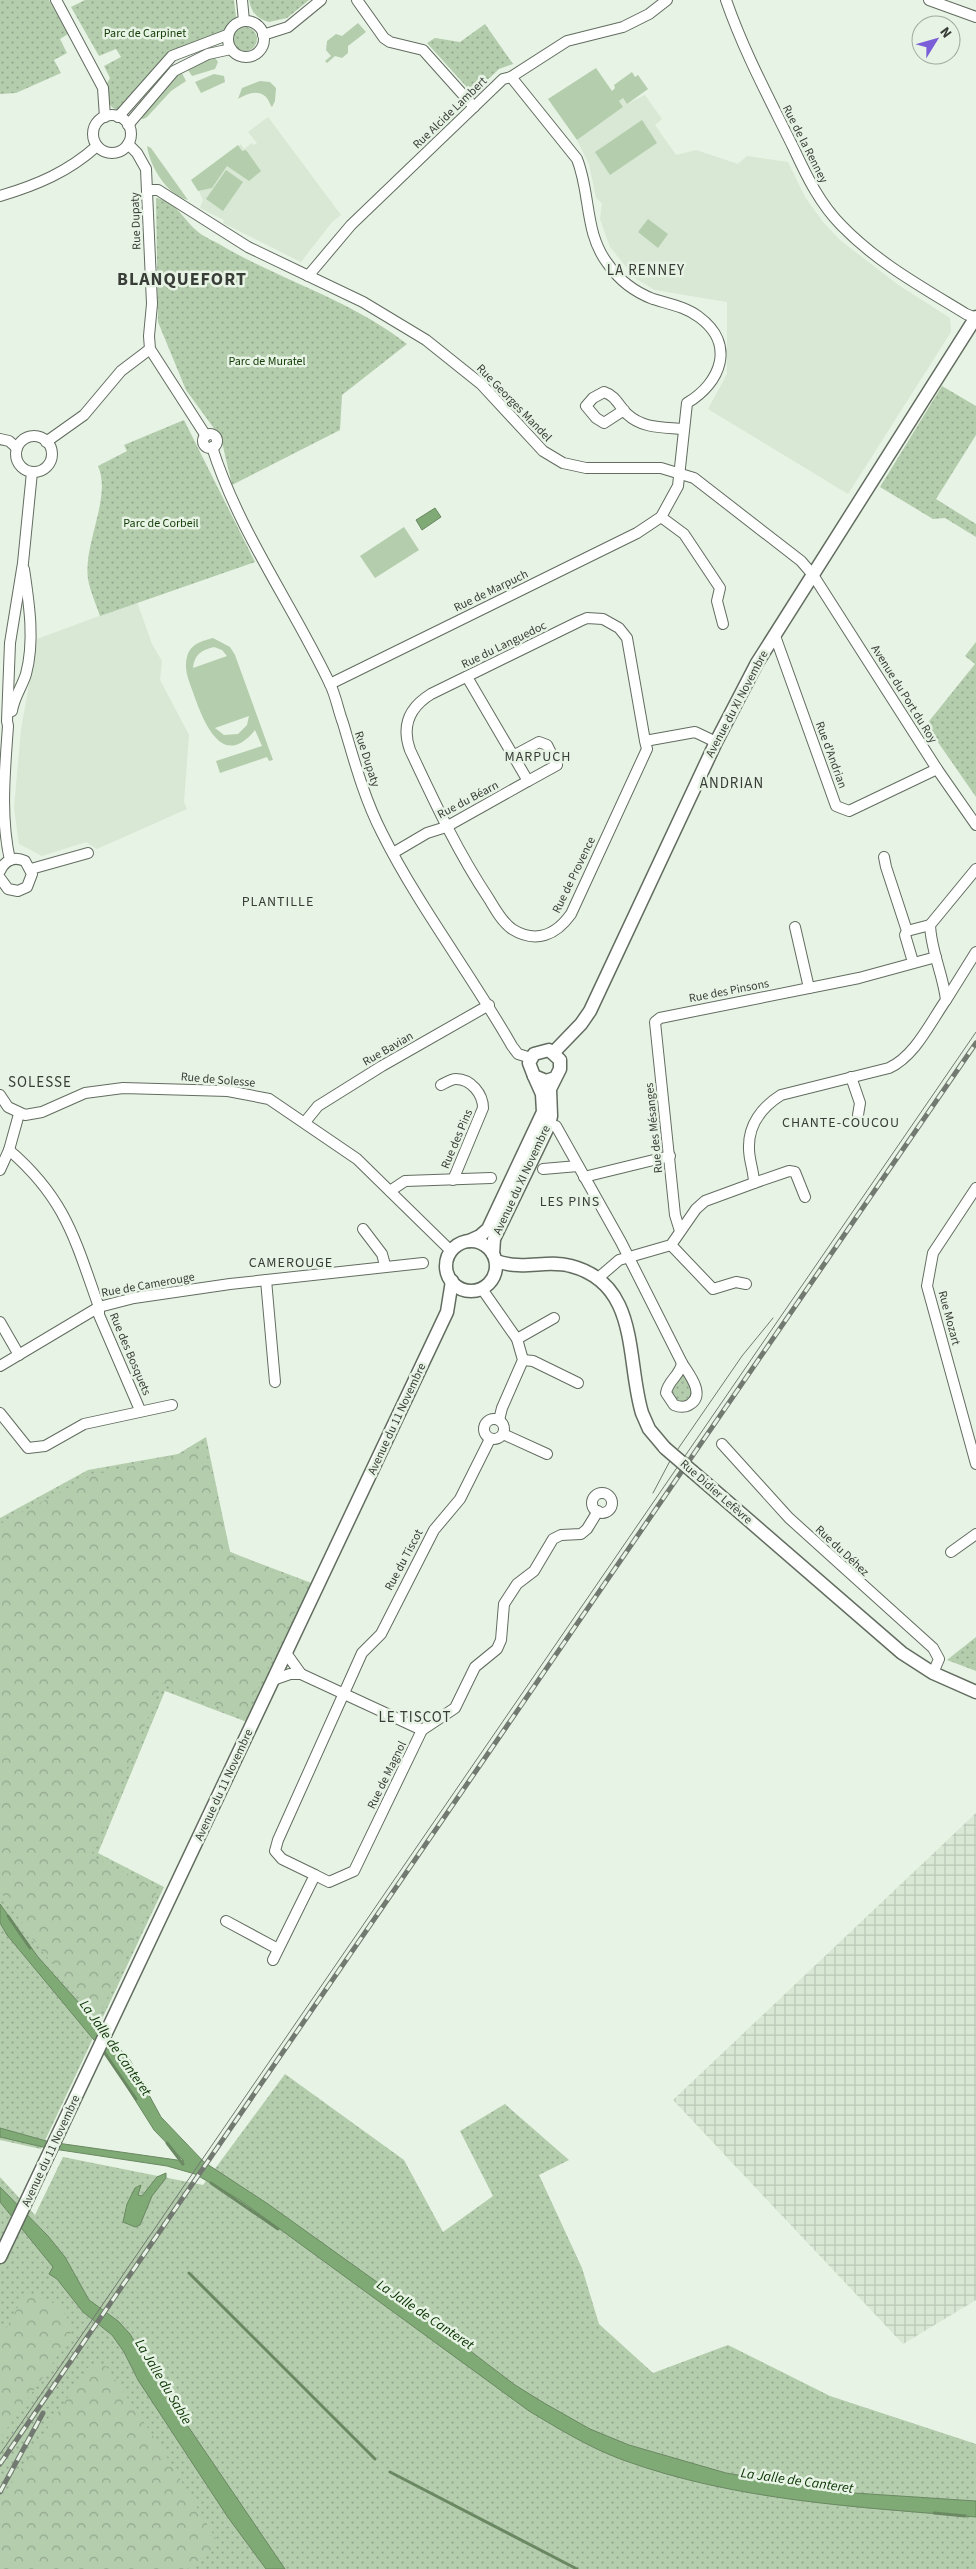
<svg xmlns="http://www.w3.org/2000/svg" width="976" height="2569" font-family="'Source Sans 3',sans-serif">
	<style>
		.built { fill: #d8e8d4 }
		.industrial { fill: url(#industrial-grid) }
		.grass { fill: url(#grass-dots) }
		.forest { fill: url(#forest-crowns) }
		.garden { fill: #b4cdad; fill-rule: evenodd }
		.water { fill: #7fa975; stroke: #6a8962 }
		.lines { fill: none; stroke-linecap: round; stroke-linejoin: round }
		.stream { stroke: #6a8962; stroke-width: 3 }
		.minor-casing { stroke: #626d60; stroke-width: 12 }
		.major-casing { stroke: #626d60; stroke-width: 15 }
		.minor { stroke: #fff; stroke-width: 10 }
		.major { stroke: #fff; stroke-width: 12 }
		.tram { stroke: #727970; stroke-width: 1 }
		.rail-casing { stroke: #727970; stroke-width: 5 }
		.rail { stroke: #e7f3e4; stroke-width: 3; stroke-dasharray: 9; stroke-linecap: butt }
		.major-bridge-casing { stroke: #626d60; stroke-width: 15; stroke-linecap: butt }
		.major-bridge { stroke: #fff; stroke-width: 12 }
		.labels { text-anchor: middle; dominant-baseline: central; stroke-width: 5; stroke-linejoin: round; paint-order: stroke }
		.park-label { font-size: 12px; fill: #133c06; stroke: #e7f3e4 }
		.street-label { font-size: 12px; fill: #393d37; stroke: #e7f3e4 }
		.neighbourhood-label { font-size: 14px; letter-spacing: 1px; fill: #393d37; stroke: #e7f3e4 }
		.water-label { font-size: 14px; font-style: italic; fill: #083300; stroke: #e7f3e4 }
		.quarter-label { font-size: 15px; letter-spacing: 1px; fill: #393d37; stroke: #e7f3e4 }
		.district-label { font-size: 18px; font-weight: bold; letter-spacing: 1px; fill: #393d37; stroke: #e7f3e4 }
	</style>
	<defs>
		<pattern id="industrial-grid" width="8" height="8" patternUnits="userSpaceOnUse" patternTransform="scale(1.25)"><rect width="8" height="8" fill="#d8e8d4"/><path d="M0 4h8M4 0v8" fill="none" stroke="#bac8b7"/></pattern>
		<pattern id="grass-dots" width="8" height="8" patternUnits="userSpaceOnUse" patternTransform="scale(1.25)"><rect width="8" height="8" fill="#b4cdad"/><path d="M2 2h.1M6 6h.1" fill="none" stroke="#93a88e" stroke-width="1.8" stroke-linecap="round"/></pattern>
		<pattern id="forest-crowns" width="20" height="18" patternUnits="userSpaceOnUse" patternTransform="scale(1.25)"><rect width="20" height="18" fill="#b4cdad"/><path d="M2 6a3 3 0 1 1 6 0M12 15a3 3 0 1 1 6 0" fill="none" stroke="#93a88e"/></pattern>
	</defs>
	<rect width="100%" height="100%" fill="#e7f3e4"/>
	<!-- built -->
	<g class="built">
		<polygon points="645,95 662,119 655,125 676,155 696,150 738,164 747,156 788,162 805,197 823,222 840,240 897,284 950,318 951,332 848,494 708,409 727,374 727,302 655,290 635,278 610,247 600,219 602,203 596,198 589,164 577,140 623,107 619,101 623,98 627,104"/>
		<polygon points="268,117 341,215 332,222 301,262 223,223 224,220 200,208 203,200 194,180 221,163 241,144 244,149 252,143 254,145 257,143 248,132"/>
		<polygon points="137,602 152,644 162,661 160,680 189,735 184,802 187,809 97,849 86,842 42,856 19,844 14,808 21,730 37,639"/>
	</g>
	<!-- industrial -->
	<polygon class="industrial" points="976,1813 976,2300 903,2344 673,2100"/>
	<!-- grass -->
	<g class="grass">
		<polygon points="0,0 49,0 68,34 60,39 67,53 54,60 61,73 16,93 0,94"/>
		<path d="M85 0H234L236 17 223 32 178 49 118 110C107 108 107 94 106 85L110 78 104 66 121 57 116 49 99 56 71 7Z"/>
		<path d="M249 0H309L287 18 269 22C257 19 251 12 249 0Z"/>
		<polygon points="485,24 513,64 499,69 473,94 427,43 435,38 460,42"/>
		<circle cx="245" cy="39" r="12"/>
		<path d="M156 198C176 201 182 218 196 230 202 236 212 240 219 244 280 280 351 300 407 344L342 395 340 430 232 485 221 438 186 390 158 322Z"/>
		<polygon points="942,386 976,406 976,435 936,499 976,524 976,537 945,518 933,519 880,487"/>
		<path d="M184 420 255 562 100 616C96 604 90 591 88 579 83 544 112 497 98 466L127 451 124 445Z"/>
		<polygon points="976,642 976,797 926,725 975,664 965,656"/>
		<polygon points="684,1373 694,1389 691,1399 680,1403 673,1399 670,1388"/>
		<polygon points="206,1437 230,1552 314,1584 247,1722 165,1691 98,1853 164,1887 41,2149 0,2140 0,1518 88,1470 178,1454"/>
		<polygon points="976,1637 976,1671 947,1660"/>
		<polygon points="285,2074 404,2160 443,2232 493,2196 460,2131 505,2104 569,2160 539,2175 582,2268 599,2324 653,2373 728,2345 830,2396 976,2444 976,2569 0,2569 0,2177 35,2215 63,2157 203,2185"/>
	</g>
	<!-- forest -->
	<g class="forest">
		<polygon points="205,1448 230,1552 307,1587 244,1717 162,1683 91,1856 158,1889 98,2018 37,1945 0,1891 0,1524 90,1476"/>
		<path d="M26 2292C51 2299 71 2307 71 2336L0 2439V2328L6 2329Z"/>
		<polygon points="98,2364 106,2366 165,2454 219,2544 187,2569 0,2569 0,2501 87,2368"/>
	</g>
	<!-- garden -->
	<g class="garden">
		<polygon points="358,23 366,32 348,46 348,53 342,58 335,56 327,63 325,61 331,56 326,50 327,41 336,34 342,36"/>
		<polygon points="214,56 218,62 215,69 192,76 186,67"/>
		<polygon points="596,68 612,91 615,88 614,85 632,72 635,77 638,75 648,89 627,104 623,98 619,101 623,107 577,140 548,99"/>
		<polygon points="181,71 186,81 171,91 147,117 143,119 140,118"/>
		<polygon points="214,74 224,76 225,82 201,93 195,82"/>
		<path d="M260 81 270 82 276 88 275 101 272 107C270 105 269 100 266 97 258 89 246 94 238 99L242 88Z"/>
		<polygon points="642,120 657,143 610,175 595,152"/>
		<polygon points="238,145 242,151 246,150 261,171 249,181 227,166 212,188 198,191 191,180"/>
		<path d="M147 146 151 148 188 200C167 195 150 167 147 146Z"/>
		<polygon points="226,170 243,182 223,211 206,199"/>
		<polygon points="648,219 668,234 658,248 638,232"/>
		<polygon points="404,527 419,550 375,578 360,556"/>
		<path d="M213 638 230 647 235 655 273 760 269 761 267 757 220 773 216 761 262 746 255 730C224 769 205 726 195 698 191 685 183 671 187 657 190 644 202 641 213 638ZM214 647 222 650 227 656 193 668C194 655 201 650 214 647ZM249 716 247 725 238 734 224 735 215 728Z"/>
	</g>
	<!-- water -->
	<g class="water">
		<polygon points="435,508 441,517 422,530 416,520"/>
		<path d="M0 1904 38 1957 130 2060 161 2117 204 2162 268 2204 423 2315 515 2385 544 2403 590 2429 629 2445 726 2473 839 2492 976 2501V2517C858 2507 736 2501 623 2460 590 2448 559 2429 529 2411L240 2200 195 2174 167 2166 47 2148 0 2137V2128L50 2142 184 2161 154 2130 108 2057 7 1935 0 1923Z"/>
		<polygon points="166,2173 166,2178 152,2196 140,2225 135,2227 123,2222 127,2204 135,2188 141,2185 138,2195 142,2196 157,2177"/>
		<polygon points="0,2187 48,2236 65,2257 89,2300 118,2321 130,2334 166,2394 285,2569 266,2569 227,2516 138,2380 124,2352 112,2335 83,2312 57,2279 49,2274 53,2267 0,2202"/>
	</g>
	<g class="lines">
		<!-- stream -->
		<g class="stream">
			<polyline points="8,1916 30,1948"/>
			<polyline points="102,2049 136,2099"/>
			<polyline points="167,2143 183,2164"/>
			<polyline points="211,2183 278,2229"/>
			<polyline points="189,2273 375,2459"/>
			<polyline points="390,2472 577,2569"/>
			<polyline points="934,2513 965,2516"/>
		</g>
		<defs>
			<g id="minor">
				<polyline points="56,0 103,88 105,117"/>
				<polyline points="242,0 244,21"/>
				<polyline points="357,0 384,38 390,42 423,50 474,107"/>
				<path d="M726 0C744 52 770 100 794 149 807 177 820 204 842 226 878 263 922 287 966 314L976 318"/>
				<polyline points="929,0 976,17"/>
				<circle cx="246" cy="39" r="18"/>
				<polyline points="263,35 288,27 321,0"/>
				<circle cx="112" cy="134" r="19"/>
				<polyline points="118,117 172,56 227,35"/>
				<polyline points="128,125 174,71 208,54 231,49"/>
				<polyline points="128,144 137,153 146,169 152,304 149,336 150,349 206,436"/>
				<polyline points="148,190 158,190 248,247 363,302 426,340 481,384 543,451 563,463 586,468 661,468 694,478 801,561 813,575 937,769 976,825"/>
				<path d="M0 196C37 185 68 172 97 146"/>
				<polyline points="308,276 351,225 503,79 511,77 567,41 623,27 649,14 667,0"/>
				<path d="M624 410 604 423 596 418 586 406 593 398 604 392C616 396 618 405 627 414 643 429 663 427 684 429"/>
				<circle cx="210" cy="441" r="7"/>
				<circle cx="34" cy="454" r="18"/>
				<polyline points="0,439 9,441 17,448"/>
				<polyline points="46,442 84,415 121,371 150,349"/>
				<path d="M212 447C239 532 292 604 330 684 336 696 338 710 343 723 354 760 364 798 382 833 419 907 471 974 512 1046L518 1054 531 1058"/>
				<polyline points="661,517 684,534 720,588 717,601 723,624"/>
				<polyline points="775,636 836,806 849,811 937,769"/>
				<path d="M330 684 637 533 661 517 678 486 687 403C721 383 736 344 699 317 686 307 669 304 653 299 635 292 619 280 608 264 584 233 591 194 577 159L511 77"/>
				<path d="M12 711C14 697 22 687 26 674 35 640 29 603 24 569"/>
				<path d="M645 741 627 638 619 628 603 619 587 618 580 621 431 694C410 707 401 725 410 750 434 801 457 851 489 899 495 909 502 922 512 929 536 944 556 935 571 914L647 749 645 741 695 732 716 742"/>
				<polyline points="513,756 539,742 547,745 557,765 528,781"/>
				<polyline points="393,853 427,833 446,827 528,781 467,677"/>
				<polyline points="884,857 886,867 907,931 905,935 913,962"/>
				<path d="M10 860C0 816 5 770 8 726L7 721 10 643 23 563 32 472"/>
				<polyline points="31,869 88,853"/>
				<path d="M0 871C5 860 14 856 25 861L32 874 27 887 18 891 8 889 0 878"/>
				<polyline points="795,927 809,988"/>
				<polyline points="907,931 930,925"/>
				<polyline points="946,1000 976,952"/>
				<polyline points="851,1077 860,1103 858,1115"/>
				<path d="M441 1085C445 1083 451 1079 456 1079 471 1079 483 1094 483 1108L453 1180"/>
				<polyline points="0,1095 8,1107 25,1115 42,1112 85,1093 123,1088 228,1091 269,1099 357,1159 451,1251"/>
				<polyline points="305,1122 318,1106 382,1066 489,1005"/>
				<polyline points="556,1126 621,1242 682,1363"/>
				<path d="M9 1150C66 1199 75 1240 99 1307L134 1298 230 1284 423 1263"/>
				<polyline points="543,1169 578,1166"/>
				<polyline points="0,1170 9,1150 19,1114"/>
				<polyline points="584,1177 670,1156"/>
				<polyline points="754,1183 789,1171 795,1172 805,1197"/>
				<polyline points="976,1188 933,1253 927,1286 976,1464"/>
				<polyline points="390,1191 405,1181 491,1178"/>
				<polyline points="363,1229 382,1254 385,1265"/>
				<polyline points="680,1231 675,1215 655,1022 660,1018 859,978 936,957"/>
				<polyline points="671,1245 713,1289 736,1282 746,1284"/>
				<path d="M597 1279 619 1260 671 1245 696 1209 705 1201 754 1183C754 1172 749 1160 749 1149 748 1125 762 1107 781 1095L889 1068C915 1056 930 1023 946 1000 943 974 931 951 930 925L976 869"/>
				<polyline points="266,1280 275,1382"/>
				<polyline points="482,1289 517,1339 523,1360 502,1408 499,1420"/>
				<polyline points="99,1307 99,1315 140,1410"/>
				<polyline points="0,1322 19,1355"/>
				<polyline points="517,1339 554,1318"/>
				<polyline points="523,1360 533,1361 578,1383"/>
				<path d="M682 1363C688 1373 707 1395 689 1405 684 1408 679 1407 674 1405L666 1393C668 1380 680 1376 682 1363Z"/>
				<polyline points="0,1366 99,1307"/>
				<polyline points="0,1413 28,1448 45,1446 84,1424 172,1405"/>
				<circle cx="494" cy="1429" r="10"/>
				<polyline points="503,1434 547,1454"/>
				<polyline points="722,1444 789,1518 933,1648 939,1659 933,1673"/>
				<circle cx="602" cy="1503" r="10"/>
				<polyline points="951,1552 976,1534"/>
				<polyline points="286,1653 301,1674"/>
				<polyline points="273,1680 290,1674 301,1674 422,1730 354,1871 329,1882 315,1875"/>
				<polyline points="422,1730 455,1708 475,1667 497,1649 501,1640 504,1604 517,1584 534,1571 553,1539 561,1535 581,1534 587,1529 598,1511"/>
				<polyline points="226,1921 278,1949"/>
				<polyline points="273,1960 315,1875 282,1859 275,1851 278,1840 362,1653 381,1634 434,1530 460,1499 490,1439"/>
			</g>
			<g id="major">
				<polyline points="554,1052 581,1024 590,1011 716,742 757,663 976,317"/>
				<polyline points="469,1241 480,1236 488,1229 543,1112 542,1094 534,1076"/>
				<circle cx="471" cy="1266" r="25"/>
				<polyline points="493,1254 494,1239 549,1125 551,1116 550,1089 560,1069 560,1060 549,1050 534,1054 529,1063 534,1076 546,1081 555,1078"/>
				<path d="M496 1261C525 1271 545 1259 571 1266 640 1284 626 1360 642 1413L649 1429 665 1448"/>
				<polyline points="693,1472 902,1653 933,1673 976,1692"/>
				<polyline points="0,2257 447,1312 452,1281"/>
			</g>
		</defs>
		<!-- minor casing -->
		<use href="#minor" class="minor-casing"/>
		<!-- major casing -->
		<use href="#major" class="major-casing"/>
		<!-- minor -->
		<use href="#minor" class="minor"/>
		<!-- major -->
		<use href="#major" class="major"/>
		<!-- tram -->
		<g class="tram">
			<polyline points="653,1493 671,1459 742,1356 773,1318"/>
			<polyline points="0,2454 976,1032"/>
		</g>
		<defs>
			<g id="rail">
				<polyline points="0,2464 976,1043"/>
				<polyline points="0,2492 43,2413"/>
			</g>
		</defs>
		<!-- rail casing -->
		<use href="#rail" class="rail-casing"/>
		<!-- rail -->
		<use href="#rail" class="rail"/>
		<defs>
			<polyline id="major-bridge" points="665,1448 693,1472"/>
		</defs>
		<!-- major-bridge casing -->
		<use href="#major-bridge" class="major-bridge-casing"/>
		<!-- major-bridge -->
		<use href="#major-bridge" class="major-bridge"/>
	</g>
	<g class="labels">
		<!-- park labels -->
		<g class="park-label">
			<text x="145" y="33">Parc de Carpinet</text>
			<text x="267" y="361">Parc de Muratel</text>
			<text x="161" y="523">Parc de Corbeil</text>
		</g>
		<!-- street labels -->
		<g class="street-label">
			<text transform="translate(450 113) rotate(-44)">Rue Alcide Lambert</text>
			<text transform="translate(805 144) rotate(63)">Rue de la Renney</text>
			<text transform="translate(136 221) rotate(-92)">Rue Dupaty</text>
			<text transform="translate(514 403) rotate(46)">Rue Georges Mandel</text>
			<text transform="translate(491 591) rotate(-26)">Rue de Marpuch</text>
			<text transform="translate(504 645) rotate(-26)">Rue du Languedoc</text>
			<text transform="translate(904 694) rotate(58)">Avenue du Port du Roy</text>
			<text transform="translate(737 704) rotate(-62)">Avenue du XI Novembre</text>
			<text transform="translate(831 755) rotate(70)">Rue d'Andrian</text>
			<text transform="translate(367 759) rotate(72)">Rue Dupaty</text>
			<text transform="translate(468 800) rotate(-28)">Rue du Béarn</text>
			<text transform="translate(574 875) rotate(-64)">Rue de Provence</text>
			<text transform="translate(729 991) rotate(-11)">Rue des Pinsons</text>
			<text transform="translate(388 1049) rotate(-30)">Rue Bavian</text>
			<text transform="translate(218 1080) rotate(5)">Rue de Solesse</text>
			<text transform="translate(654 1128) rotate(-96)">Rue des Mésanges</text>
			<text transform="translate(457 1139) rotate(-67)">Rue des Pins</text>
			<text transform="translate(522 1180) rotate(-65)">Avenue du XI Novembre</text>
			<text transform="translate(148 1285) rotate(-10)">Rue de Camerouge</text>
			<text transform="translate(949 1318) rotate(75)">Rue Mozart</text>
			<text transform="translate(130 1354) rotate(67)">Rue des Bosquets</text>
			<text transform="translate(397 1419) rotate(-65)">Avenue du 11 Novembre</text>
			<text transform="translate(716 1492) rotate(41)">Rue Didier Lefèvre</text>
			<text transform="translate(842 1551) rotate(43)">Rue du Déhez</text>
			<text transform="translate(404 1560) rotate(-62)">Rue du Tiscot</text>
			<text transform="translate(387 1775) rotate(-64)">Rue de Magnol</text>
			<text transform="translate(224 1785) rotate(-65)">Avenue du 11 Novembre</text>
			<text transform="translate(51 2151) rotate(-65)">Avenue du 11 Novembre</text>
		</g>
		<!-- neighbourhood labels -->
		<g class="neighbourhood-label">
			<text x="538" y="757">MARPUCH</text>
			<text x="278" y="902">PLANTILLE</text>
			<text x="841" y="1123">CHANTE-COUCOU</text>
			<text x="570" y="1202">LES PINS</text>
			<text x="291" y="1263">CAMEROUGE</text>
		</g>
		<!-- water labels -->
		<g class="water-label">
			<text transform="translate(115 2048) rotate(55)">La Jalle de Canteret</text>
			<text transform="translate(425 2315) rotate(34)">La Jalle de Canteret</text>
			<text transform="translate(163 2382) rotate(59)">La Jalle du Sable</text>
			<text transform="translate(797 2481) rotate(8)">La Jalle de Canteret</text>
		</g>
		<!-- quarter labels -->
		<g class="quarter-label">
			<text x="646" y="270">LA RENNEY</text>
			<text x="732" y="783">ANDRIAN</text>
			<text x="40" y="1082">SOLESSE</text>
			<text x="415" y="1717">LE TISCOT</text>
		</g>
		<!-- district labels -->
		<g class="district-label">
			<text x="182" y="279">BLANQUEFORT</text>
		</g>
	</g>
	<!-- north arrow -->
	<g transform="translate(936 40) rotate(53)"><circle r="24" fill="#e7f3e4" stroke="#a1aa9f"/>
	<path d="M0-4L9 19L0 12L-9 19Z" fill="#7a5fd9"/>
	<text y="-8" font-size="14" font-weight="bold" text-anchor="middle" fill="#393d37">N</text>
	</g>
</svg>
